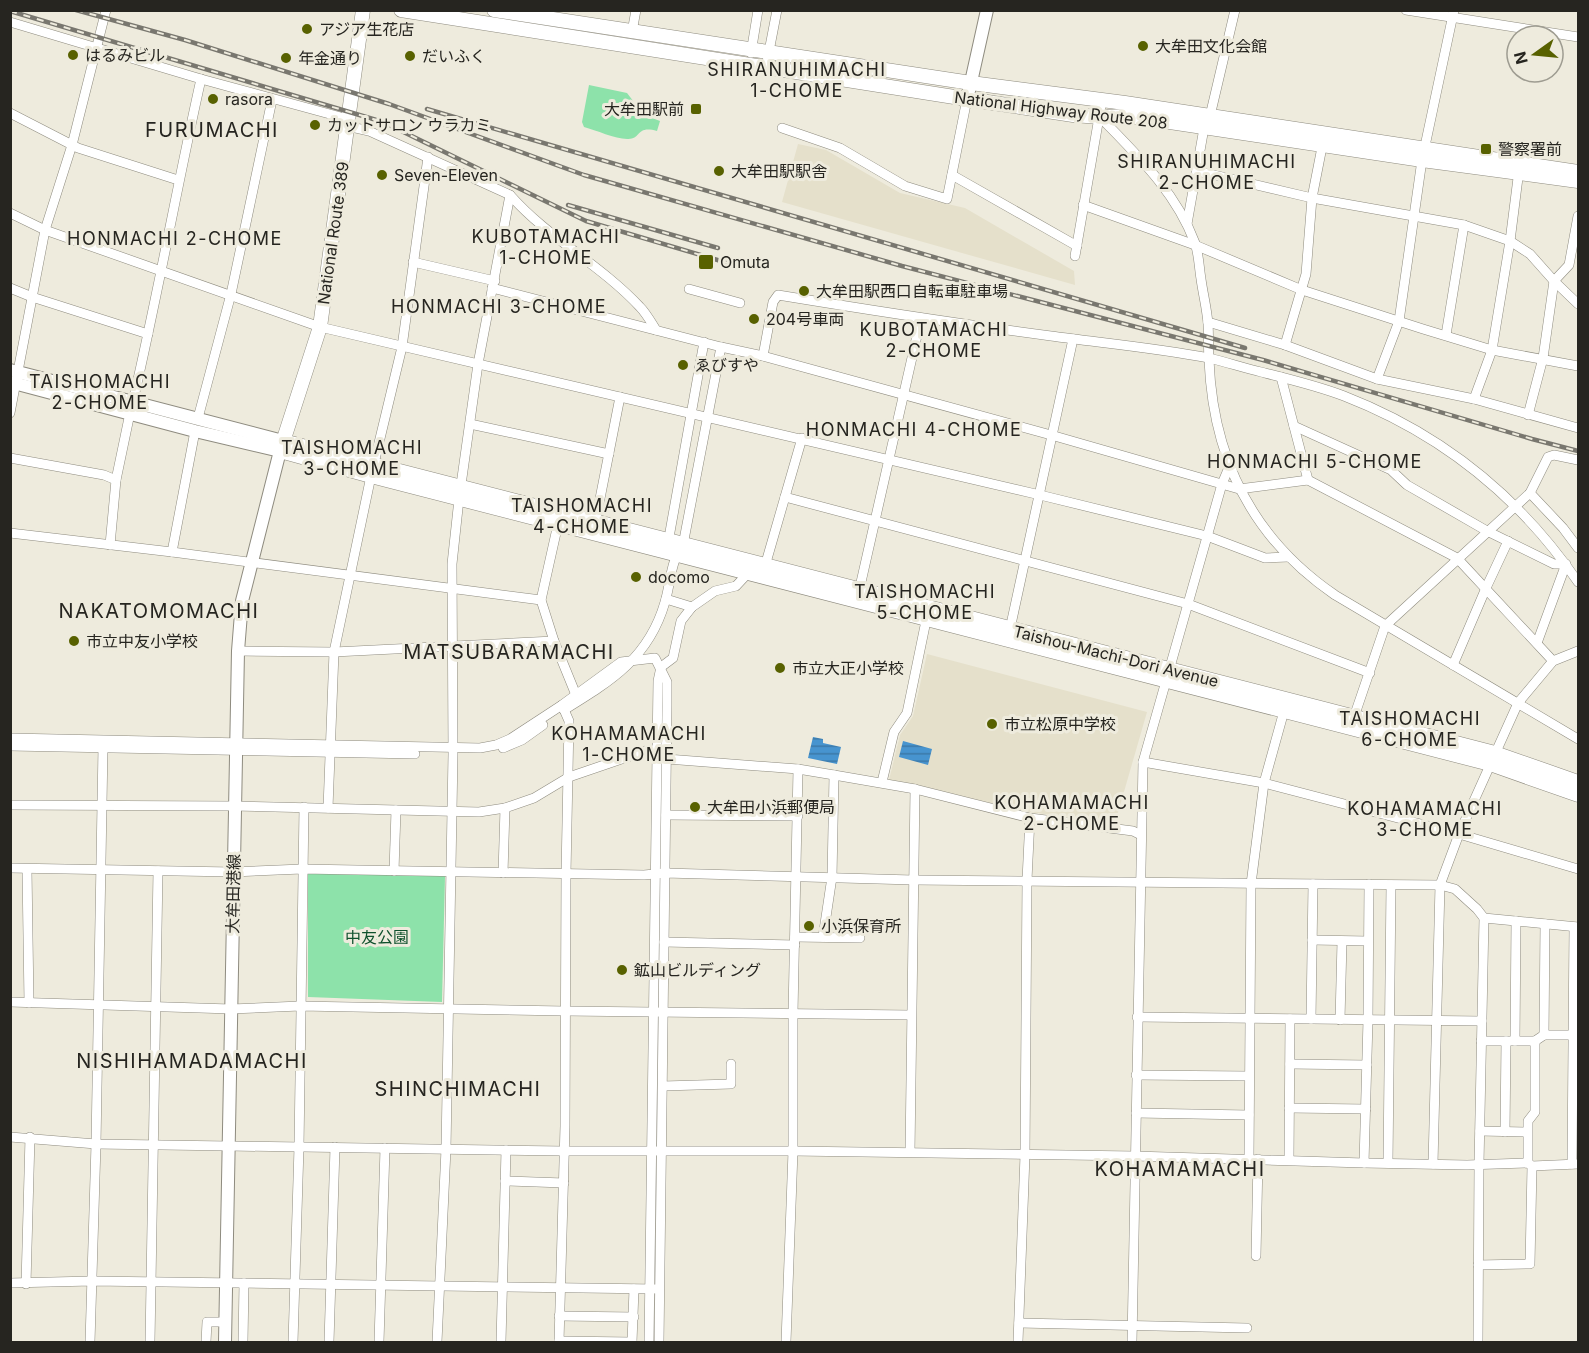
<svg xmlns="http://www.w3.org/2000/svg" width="1589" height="1353" font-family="Inter,'Noto Sans JP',sans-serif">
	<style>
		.built { fill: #e5e0cb }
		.green { fill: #8de2aa }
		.water { fill: url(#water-rules) }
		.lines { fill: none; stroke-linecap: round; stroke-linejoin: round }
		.minor-casing { stroke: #8e8b7f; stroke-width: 10 }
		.major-casing { stroke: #8e8b7f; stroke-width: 14 }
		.highway-casing { stroke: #8e8b7f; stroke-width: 15 }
		.minor { stroke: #fff; stroke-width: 9 }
		.major { stroke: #fff; stroke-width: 12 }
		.highway { stroke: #fff; stroke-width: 14 }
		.rail-casing { stroke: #79776f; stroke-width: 4.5 }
		.rail { stroke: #eeebdd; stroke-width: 2; stroke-dasharray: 7; stroke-linecap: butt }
		.poi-dot { fill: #586100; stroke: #eeebdd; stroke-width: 2 }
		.labels { text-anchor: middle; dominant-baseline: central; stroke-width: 6; stroke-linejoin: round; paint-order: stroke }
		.poi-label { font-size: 16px; fill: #262520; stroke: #eeebdd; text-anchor: start }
		.street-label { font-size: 16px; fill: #262520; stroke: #eeebdd }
		.park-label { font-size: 16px; fill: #0f512d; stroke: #eeebdd }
		.neighbourhood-label { font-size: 18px; letter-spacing: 1.5px; fill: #262520; stroke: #eeebdd }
		.quarter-label { font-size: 20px; letter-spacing: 1.5px; fill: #262520; stroke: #eeebdd }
	</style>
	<defs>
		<pattern id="water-rules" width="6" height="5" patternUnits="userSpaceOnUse" patternTransform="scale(1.5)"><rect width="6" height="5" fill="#4794cf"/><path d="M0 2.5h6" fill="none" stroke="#3b79a8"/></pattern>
	</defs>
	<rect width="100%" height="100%" fill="#eeebdd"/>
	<!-- built -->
	<g class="built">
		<polygon points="798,144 826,150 900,193 965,208 1074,271 1075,285 782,202"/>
		<polygon points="927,654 1147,712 1115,823 1029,812 889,780 900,735 913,716"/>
	</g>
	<!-- green -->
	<g class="green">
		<path d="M589 85 627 93 637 106 654 110 652 118 660 121 657 131C635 125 642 140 627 139 615 139 596 130 584 127L582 122Z"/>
		<polygon points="308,873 445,876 442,1002 308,997"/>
	</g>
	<!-- water -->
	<g class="water">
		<polygon points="813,737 823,739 823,743 841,747 837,764 808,758"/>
		<polygon points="903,741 932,749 928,765 899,757"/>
	</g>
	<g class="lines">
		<defs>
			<g id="minor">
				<polyline points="1406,10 1578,37"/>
				<polyline points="10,22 201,79 348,119"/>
				<polyline points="632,32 636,10"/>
				<polyline points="751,53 758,10"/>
				<polyline points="766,67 777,10"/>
				<polyline points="10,113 78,148 178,180"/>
				<path d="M1100 117C1137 155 1176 192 1195 243 1199 255 1199 267 1201 279 1203 294 1207 309 1208 324 1209 336 1208 348 1209 360 1213 459 1253 539 1335 595L1578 739"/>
				<path d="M347 126 369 131 510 195C548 238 601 265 640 307 646 313 651 322 656 330"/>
				<polyline points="782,128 840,148 905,186 947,199 967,99"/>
				<polyline points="1197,171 1312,198 1464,225 1510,241 1530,254 1554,281 1578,304"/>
				<polyline points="952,175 1077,246"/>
				<polyline points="1083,205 1195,245 1302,290 1423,329 1492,350 1578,366"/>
				<polyline points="10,213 45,230 320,327 1040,495 1207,536 1265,558 1288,557"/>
				<polyline points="1187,224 1204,128 1210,116 1235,10"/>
				<polyline points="1075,256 1102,100"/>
				<polyline points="413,262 495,281"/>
				<polyline points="10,288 32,297 148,334"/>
				<polyline points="492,288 721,347 763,356 1051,435 1239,489 1308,480 1457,558 1553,661"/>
				<polyline points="689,289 740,303"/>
				<polyline points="1208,322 1285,345 1377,379 1474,399 1578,428"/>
				<polyline points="1446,335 1464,225"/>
				<polyline points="1285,345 1306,274 1312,198 1323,142"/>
				<path d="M763 356 773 302 778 295C869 310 960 324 1051 336 1103 343 1157 348 1209 358 1226 362 1244 368 1261 372 1289 379 1318 386 1344 396 1442 434 1519 496 1578 582"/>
				<polyline points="1281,377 1308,480"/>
				<polyline points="1377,379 1399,321 1422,160 1454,10"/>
				<polyline points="1474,399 1492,350 1510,241 1519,170"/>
				<path d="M133 401C158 294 177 186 201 79"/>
				<polyline points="10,413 45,230 72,145 106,10"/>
				<polyline points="1528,415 1543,358 1554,281 1569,265 1578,216"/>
				<polyline points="198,418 231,294 272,100"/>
				<polyline points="470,424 609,454"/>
				<polyline points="1294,426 1391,470 1407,485 1487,531 1554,564 1566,564 1537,643"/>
				<polyline points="10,458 104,475 116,480"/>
				<polyline points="1530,493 1563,528 1578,548"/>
				<polyline points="785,497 1188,604 1370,673"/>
				<polyline points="558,524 541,600 554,641 576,695"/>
				<polyline points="595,524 620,397"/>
				<polyline points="10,533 172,552 541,600"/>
				<polyline points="668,543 704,342"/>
				<polyline points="110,545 116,480 130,413"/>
				<polyline points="172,552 195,431"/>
				<polyline points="765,566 802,438"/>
				<polyline points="859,591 921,318"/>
				<polyline points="666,599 692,607"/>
				<polyline points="1010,629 1073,339"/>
				<polyline points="238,651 334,652 554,641"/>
				<polyline points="1453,665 1486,588 1508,541"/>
				<path d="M564 710C611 681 649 658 665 602 671 582 670 562 683 545L721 347"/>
				<polyline points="1354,717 1385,626 1530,493 1548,457 1554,455 1578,460"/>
				<polyline points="10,738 480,748 496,745 510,739 562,705 621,662 655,658 667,682 667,706 659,1342"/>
				<polyline points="10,746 415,754"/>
				<polyline points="503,748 522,740 543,725"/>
				<polyline points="1143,762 1264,783 1459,834 1578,869"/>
				<polyline points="882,782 894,732 907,713 927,616"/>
				<polyline points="10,805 234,806 479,812 505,808 534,798 569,777 648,750 657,750 667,759 798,769 834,775 915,789 1030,818 1133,831 1141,835"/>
				<polyline points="328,808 334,652 371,476 402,347 428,157"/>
				<polyline points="666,815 798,816"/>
				<polyline points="10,868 233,872 302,869 644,875 665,873 913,880 1440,885 1455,889 1477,909 1484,918 1479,1164 1478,1342"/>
				<polyline points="27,870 29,1003"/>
				<polyline points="394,871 396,810"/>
				<polyline points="503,873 505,808"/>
				<polyline points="1484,918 1578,927"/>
				<polyline points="795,937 860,938"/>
				<polyline points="823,937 832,877 834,775"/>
				<polyline points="1312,940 1368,941"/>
				<polyline points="664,942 795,945"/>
				<polyline points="10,1002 231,1009 300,1006 565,1011 911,1015"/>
				<polyline points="1137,1017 1482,1021"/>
				<polyline points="1311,1019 1313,884"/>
				<polyline points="1340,1020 1342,941"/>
				<polyline points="1544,1035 1545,924"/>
				<polyline points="1481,1041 1535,1041 1544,1035 1578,1035"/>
				<polyline points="1515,1041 1516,921"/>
				<polyline points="1290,1064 1367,1065"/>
				<polyline points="1136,1075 1249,1076"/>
				<polyline points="663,1086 731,1084 731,1064"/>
				<polyline points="1289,1108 1366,1109"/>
				<polyline points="1136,1113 1249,1115"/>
				<polyline points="1480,1131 1527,1132"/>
				<polyline points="1505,1132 1506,1041"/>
				<polyline points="10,1137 96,1144 229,1146 564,1151 793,1151 1135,1156 1364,1163 1467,1165 1528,1163 1532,1166 1578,1164"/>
				<polyline points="910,1152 915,789"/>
				<polyline points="1249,1159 1251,884 1264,783 1284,711"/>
				<polyline points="1289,1160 1290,1019"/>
				<polyline points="1364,1163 1368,1020 1369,884"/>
				<polyline points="1388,1163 1391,885"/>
				<polyline points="1528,1163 1528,1121 1535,1112 1535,1041"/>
				<polyline points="1433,1164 1440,885 1459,834 1518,703 1553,661 1578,651"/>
				<polyline points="1572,1164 1574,927"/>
				<polyline points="505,1181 564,1183"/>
				<polyline points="1256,1256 1258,1159"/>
				<polyline points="1478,1265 1530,1264 1532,1166"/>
				<polyline points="10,1283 92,1281 656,1289"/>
				<polyline points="26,1284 30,1137"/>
				<polyline points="559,1316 634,1317"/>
				<polyline points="1019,1323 1247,1328"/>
				<polyline points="559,1341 632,1342"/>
				<polyline points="90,1342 96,1144 103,747"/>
				<polyline points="150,1342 158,871"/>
				<polyline points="206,1342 207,1322 225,1322"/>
				<polyline points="243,1342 244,1283"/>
				<polyline points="293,1342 299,1147 304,807"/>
				<polyline points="329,1342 335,1147"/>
				<polyline points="379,1342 385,1148"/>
				<polyline points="437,1342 446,1149 453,754 452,564 459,499 478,364 510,195"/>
				<polyline points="501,1342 506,1150"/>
				<polyline points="559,1342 565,1126 566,874 569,721 562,705"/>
				<polyline points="632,1342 634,1289"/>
				<polyline points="649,1342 658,681 661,667 673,658 681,621 692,607 715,591 736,586 750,571"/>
				<polyline points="786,1342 793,1151 793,1013 798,769"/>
				<polyline points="1018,1342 1025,1155 1027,880 1030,818"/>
				<polyline points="1132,1342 1143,762 1222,484 1230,465"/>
			</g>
			<g id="major">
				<polyline points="969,91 987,10"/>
				<polyline points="10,370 283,441"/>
				<polyline points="10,382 195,431 280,451 242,601 238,651 225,1342"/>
			</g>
			<g id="highway">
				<polyline points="363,10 320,327 280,451 371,476 1490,764 1578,795"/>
				<polyline points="401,10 967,99 1073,115 1100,117 1130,116 1422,160 1578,181"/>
				<polyline points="494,10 971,83 1125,103 1578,172"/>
				<polyline points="283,441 1495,753 1578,782"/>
			</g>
		</defs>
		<!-- minor casing -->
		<use href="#minor" class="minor-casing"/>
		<!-- major casing -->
		<use href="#major" class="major-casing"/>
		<!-- highway casing -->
		<use href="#highway" class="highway-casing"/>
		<!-- minor -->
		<use href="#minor" class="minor"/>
		<!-- major -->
		<use href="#major" class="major"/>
		<!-- highway -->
		<use href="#highway" class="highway"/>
		<defs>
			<g id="rail">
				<polyline points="76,10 185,40 389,104 584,175 902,266 1263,360 1532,439 1578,451"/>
				<polyline points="10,11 383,122 586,221 731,264"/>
				<polyline points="427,109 1245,348"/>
				<polyline points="568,205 718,248"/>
			</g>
		</defs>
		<!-- rail casing -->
		<use href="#rail" class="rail-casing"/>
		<!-- rail -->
		<use href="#rail" class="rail"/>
	</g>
	<!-- markers -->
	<g class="poi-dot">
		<circle cx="307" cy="29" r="6"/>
		<circle cx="1143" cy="46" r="6"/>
		<circle cx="73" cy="55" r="6"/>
		<circle cx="410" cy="56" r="6"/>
		<circle cx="286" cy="58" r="6"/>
		<circle cx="213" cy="99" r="6"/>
		<rect x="690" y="103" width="12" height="12" rx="3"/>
		<circle cx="315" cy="125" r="6"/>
		<rect x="1480" y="143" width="12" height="12" rx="3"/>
		<circle cx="719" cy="171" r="6"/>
		<circle cx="382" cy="175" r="6"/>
		<rect x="698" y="254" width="16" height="16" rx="3"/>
		<circle cx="804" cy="291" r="6"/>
		<circle cx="754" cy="319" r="6"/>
		<circle cx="683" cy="365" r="6"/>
		<circle cx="636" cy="577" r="6"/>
		<circle cx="74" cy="641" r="6"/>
		<circle cx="780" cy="668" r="6"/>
		<circle cx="992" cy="724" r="6"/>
		<circle cx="695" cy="807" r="6"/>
		<circle cx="809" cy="926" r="6"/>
		<circle cx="622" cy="970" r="6"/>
	</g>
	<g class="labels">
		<!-- poi labels -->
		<g class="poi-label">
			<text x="319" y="29">アジア生花店</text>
			<text x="1155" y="46">大牟田文化会館</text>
			<text x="85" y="55">はるみビル</text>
			<text x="422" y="56">だいふく</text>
			<text x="298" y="58">年金通り</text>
			<text x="225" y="99">rasora</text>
			<text x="684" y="109" text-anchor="end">大牟田駅前</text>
			<text x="327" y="125">カットサロン ウラカミ</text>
			<text x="1498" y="149">警察署前</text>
			<text x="731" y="171">大牟田駅駅舎</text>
			<text x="394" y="175">Seven-Eleven</text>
			<text x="720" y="262">Omuta</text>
			<text x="816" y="291">大牟田駅西口自転車駐車場</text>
			<text x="766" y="319">204号車両</text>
			<text x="695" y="365">ゑびすや</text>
			<text x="648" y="577">docomo</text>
			<text x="86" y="641">市立中友小学校</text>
			<text x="792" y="668">市立大正小学校</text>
			<text x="1004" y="724">市立松原中学校</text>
			<text x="707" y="807">大牟田小浜郵便局</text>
			<text x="821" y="926">小浜保育所</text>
			<text x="634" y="970">鉱山ビルディング</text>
		</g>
		<!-- street labels -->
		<g class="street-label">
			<text transform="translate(1061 110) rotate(7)">National Highway Route 208</text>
			<text transform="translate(333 233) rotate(-82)">National Route 389</text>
			<text transform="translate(1116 656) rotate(14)">Taishou-Machi-Dori Avenue</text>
			<text transform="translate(233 894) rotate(-89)">大牟田港線</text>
		</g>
		<!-- park labels -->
		<g class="park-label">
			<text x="377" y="937">中友公園</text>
		</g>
		<!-- neighbourhood labels -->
		<g class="neighbourhood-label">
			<text x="797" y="69">SHIRANUHIMACHI<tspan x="797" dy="21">1-CHOME</tspan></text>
			<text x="1207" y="161">SHIRANUHIMACHI<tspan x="1207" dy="21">2-CHOME</tspan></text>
			<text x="546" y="236">KUBOTAMACHI<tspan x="546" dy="21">1-CHOME</tspan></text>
			<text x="175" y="238">HONMACHI 2-CHOME</text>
			<text x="499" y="306">HONMACHI 3-CHOME</text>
			<text x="934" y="329">KUBOTAMACHI<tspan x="934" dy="21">2-CHOME</tspan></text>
			<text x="100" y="381">TAISHOMACHI<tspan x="100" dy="21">2-CHOME</tspan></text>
			<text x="914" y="429">HONMACHI 4-CHOME</text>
			<text x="352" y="447">TAISHOMACHI<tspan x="352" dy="21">3-CHOME</tspan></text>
			<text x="1315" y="461">HONMACHI 5-CHOME</text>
			<text x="582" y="505">TAISHOMACHI<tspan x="582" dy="21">4-CHOME</tspan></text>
			<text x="925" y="591">TAISHOMACHI<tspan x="925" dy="21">5-CHOME</tspan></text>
			<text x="1410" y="718">TAISHOMACHI<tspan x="1410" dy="21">6-CHOME</tspan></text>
			<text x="629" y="733">KOHAMAMACHI<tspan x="629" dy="21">1-CHOME</tspan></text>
			<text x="1072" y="802">KOHAMAMACHI<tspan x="1072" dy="21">2-CHOME</tspan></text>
			<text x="1425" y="808">KOHAMAMACHI<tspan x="1425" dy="21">3-CHOME</tspan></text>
		</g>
		<!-- quarter labels -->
		<g class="quarter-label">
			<text x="212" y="130">FURUMACHI</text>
			<text x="159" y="611">NAKATOMOMACHI</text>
			<text x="509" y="652">MATSUBARAMACHI</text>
			<text x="192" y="1061">NISHIHAMADAMACHI</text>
			<text x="458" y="1089">SHINCHIMACHI</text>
			<text x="1180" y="1169">KOHAMAMACHI</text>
		</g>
	</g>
	<!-- border -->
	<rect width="1589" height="1353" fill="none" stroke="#262520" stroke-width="24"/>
	<!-- north arrow -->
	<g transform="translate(1535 54) rotate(255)"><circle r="28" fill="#eeebdd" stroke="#9e9c91" stroke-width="1.5"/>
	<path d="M0-4.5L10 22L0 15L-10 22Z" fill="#586100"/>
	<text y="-9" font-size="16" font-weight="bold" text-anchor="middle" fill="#262520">N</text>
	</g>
</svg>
